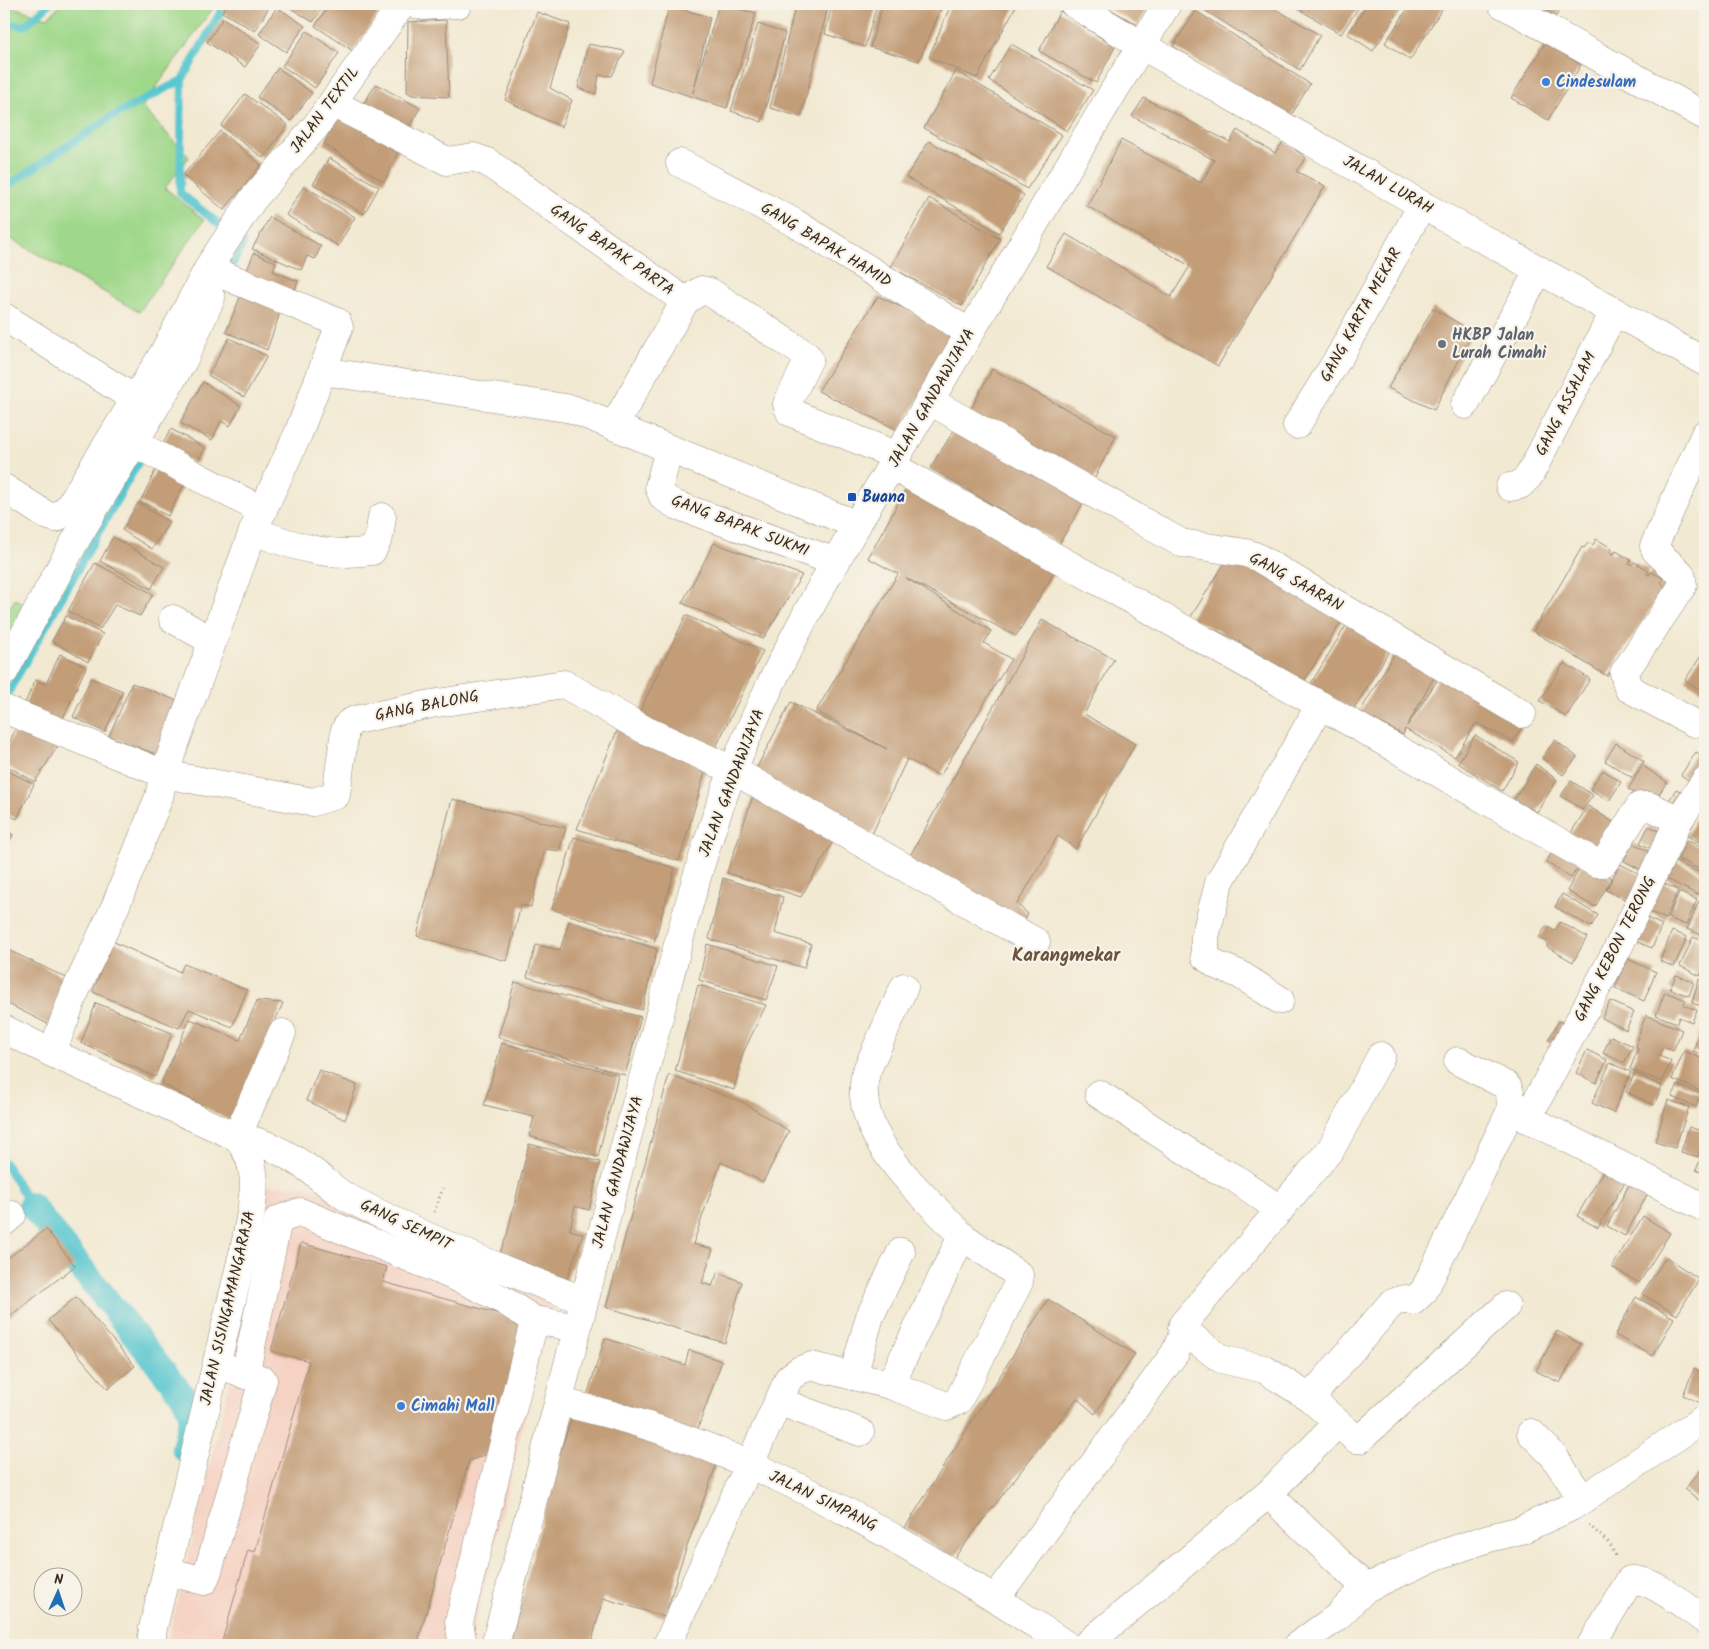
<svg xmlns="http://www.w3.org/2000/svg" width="1709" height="1649" font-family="Kalam,sans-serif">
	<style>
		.built { fill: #f5d2c3 }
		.green { fill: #9fd88a; stroke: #6d8154 }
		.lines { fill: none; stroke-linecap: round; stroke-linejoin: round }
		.stream { stroke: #5ac7d0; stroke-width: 8 }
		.canal { stroke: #5ac7d0; stroke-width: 26 }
		.building { fill: #c29d78 }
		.minor-casing { stroke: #968a78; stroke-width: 29 }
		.major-casing { stroke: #968a78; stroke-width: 29 }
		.path { stroke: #968a78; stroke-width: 3; stroke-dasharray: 1 4; stroke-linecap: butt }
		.minor { stroke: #fff; stroke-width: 28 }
		.major { stroke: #fff; stroke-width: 28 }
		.shop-dot { fill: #3f7fe0; stroke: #f7f3e8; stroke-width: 2 }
		.worship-dot { fill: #6b7280; stroke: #f7f3e8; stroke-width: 2 }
		.transit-dot { fill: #1a4fb4; stroke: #f7f3e8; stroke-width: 2 }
		.labels { text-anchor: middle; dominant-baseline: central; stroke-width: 4.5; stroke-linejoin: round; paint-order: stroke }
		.shop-label { font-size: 16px; font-weight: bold; fill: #366cbe; stroke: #f7f3e8; text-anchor: start }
		.street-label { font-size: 16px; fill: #3b2a1e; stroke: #f7f3e8 }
		.worship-label { font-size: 16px; font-weight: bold; fill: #5b616d; stroke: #f7f3e8; text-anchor: start }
		.transit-label { font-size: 16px; font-weight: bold; fill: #164399; stroke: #f7f3e8; text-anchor: start }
		.quarter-label { font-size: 19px; font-weight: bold; fill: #6a523e; stroke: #f7f3e8 }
	</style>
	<rect width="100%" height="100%" fill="#f7f3e8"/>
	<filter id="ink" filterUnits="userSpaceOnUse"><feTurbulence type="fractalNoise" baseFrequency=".02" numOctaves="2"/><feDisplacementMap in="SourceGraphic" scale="10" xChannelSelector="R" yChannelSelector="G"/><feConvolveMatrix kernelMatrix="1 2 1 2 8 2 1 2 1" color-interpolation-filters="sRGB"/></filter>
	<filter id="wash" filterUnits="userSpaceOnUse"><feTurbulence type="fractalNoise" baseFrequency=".0096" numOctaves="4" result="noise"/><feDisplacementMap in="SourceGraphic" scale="20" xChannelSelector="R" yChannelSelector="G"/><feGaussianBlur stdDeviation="1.12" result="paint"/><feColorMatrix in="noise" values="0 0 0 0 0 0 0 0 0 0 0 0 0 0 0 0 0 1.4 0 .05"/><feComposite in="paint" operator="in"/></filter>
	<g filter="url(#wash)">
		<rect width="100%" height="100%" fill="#f2e9d2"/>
		<!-- built -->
		<polygon class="built" points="266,1185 305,1186 556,1287 470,1645 167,1645 253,1284"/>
		<!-- green -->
		<g class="green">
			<polygon points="4,4 47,18 62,4 216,4 142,107 189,157 165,188 204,220 139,312 4,235"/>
			<polygon points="15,599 34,610 4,664 4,617"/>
		</g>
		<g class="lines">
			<!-- stream -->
			<g class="stream">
				<polyline points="4,23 25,26 49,4"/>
				<polyline points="182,80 180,193 243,243 229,272"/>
				<polyline points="4,188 111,117 182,80 225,4"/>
				<polyline points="4,700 143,454"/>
				<polyline points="4,1162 31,1205"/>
			</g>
			<!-- canal -->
			<polyline class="canal" points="31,1205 184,1397 192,1416 184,1448"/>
		</g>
		<g id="blocks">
			<!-- building -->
			<g class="building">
				<polygon points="227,4 264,4 269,7 255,31 222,12"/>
				<polygon points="284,4 325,4 313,22"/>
				<polygon points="330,4 385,4 353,51 315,26"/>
				<polygon points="719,4 756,13 727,108 650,83 669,6 710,17 693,93"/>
				<polygon points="796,4 816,4 828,7 801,117 770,108"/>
				<polygon points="832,4 861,4 876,8 865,47 825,34"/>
				<polygon points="883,4 943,4 919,61 870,47"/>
				<polygon points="951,4 1017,4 977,78 929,57"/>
				<polygon points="1101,4 1150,4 1138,25"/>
				<polygon points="1204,4 1267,4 1320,35 1300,70 1201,8"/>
				<polygon points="1297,4 1361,4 1341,34 1295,7"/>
				<polygon points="1367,4 1404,4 1373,51 1348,34"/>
				<polygon points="1411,4 1445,4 1410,60 1385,43"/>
				<polygon points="1536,4 1563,4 1556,16"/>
				<polygon points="277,7 305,26 286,52 259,34"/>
				<polygon points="1060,11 1115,47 1096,83 1039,51"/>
				<polygon points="1196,11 1310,84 1289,119 1173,46"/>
				<polygon points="537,12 570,24 550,88 572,100 561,127 505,100"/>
				<polygon points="223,18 261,44 245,67 207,42"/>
				<polygon points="446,20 449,97 412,95 407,92 408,22"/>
				<polygon points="758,24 785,33 762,122 731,111"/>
				<polygon points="307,31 339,53 315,88 282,66"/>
				<polygon points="1545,43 1581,65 1548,120 1511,98"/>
				<polygon points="588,44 625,51 612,76 599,75 596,94 578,88"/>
				<polygon points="1011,44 1093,90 1067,131 989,80"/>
				<polygon points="278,68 312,93 291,121 257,97"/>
				<polygon points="956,71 1062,135 1027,189 924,128"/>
				<polygon points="376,84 420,108 404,136 357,114"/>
				<polygon points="245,94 288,125 263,158 221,126"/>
				<polygon points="1144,98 1230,142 1237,130 1275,153 1284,141 1306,158 1296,171 1325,186 1218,366 1046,266 1066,234 1171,297 1190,266 1087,206 1121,140 1201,183 1214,160 1132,116"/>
				<polygon points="340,111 401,145 384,182 324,144"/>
				<polygon points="220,131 261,165 224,210 183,175"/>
				<polygon points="929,141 1024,195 999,233 906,177"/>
				<polygon points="329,158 379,187 364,214 313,184"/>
				<polygon points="304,186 355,217 338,246 286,215"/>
				<polygon points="929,198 1000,239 962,306 891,267"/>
				<polygon points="270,217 321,246 315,259 307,256 301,270 252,249"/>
				<polygon points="254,253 276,262 273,271 298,281 291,302 242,282"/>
				<polygon points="243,290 282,307 267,350 226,332"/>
				<polygon points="878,296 956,333 900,431 818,391"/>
				<polygon points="1433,308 1473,332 1434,410 1388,388"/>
				<polygon points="229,338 267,356 244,397 208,375"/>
				<polygon points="992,369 1116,436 1092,483 969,413"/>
				<polygon points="203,382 241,406 230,426 221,421 212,440 180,423"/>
				<polygon points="960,421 1087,497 1059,544 930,468"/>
				<polygon points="171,429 205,448 196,464 162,445"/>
				<polygon points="159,463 188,477 168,516 140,502"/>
				<polygon points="909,483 1057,568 1016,636 906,578 991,631 984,643 1011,659 940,776 907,759 872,834 754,773 791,702 887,749 816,711 898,574 868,558"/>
				<polygon points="138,503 169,522 152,549 122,530"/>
				<polygon points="113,537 164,567 151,589 100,561"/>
				<polygon points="1596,539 1612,548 1610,552 1614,554 1616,551 1631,560 1629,563 1632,565 1634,562 1649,570 1647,574 1649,575 1651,572 1663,578 1661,582 1665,587 1607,676 1533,631 1582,547 1584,548 1588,543 1593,545"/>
				<polygon points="714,543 802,575 763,639 682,603"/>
				<polygon points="1231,553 1343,619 1303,683 1235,639 1190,618"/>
				<polygon points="95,563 153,594 140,616 115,605 100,629 68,611"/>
				<polygon points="686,615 763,651 712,755 637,717"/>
				<polygon points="66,616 103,634 88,662 52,641"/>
				<polygon points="1042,620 1114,659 1084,714 1135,744 1076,849 1058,836 1017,904 1028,914 1019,931 907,861"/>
				<polygon points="1348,622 1393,645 1353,710 1310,685"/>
				<polygon points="1397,649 1437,672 1407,726 1440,676 1523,725 1513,742 1476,723 1455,757 1405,729 1403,735 1360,712"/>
				<polygon points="1705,650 1705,693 1685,680"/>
				<polygon points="60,654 86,667 60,725 22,710 35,680 46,684"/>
				<polygon points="1564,663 1590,679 1566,717 1540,701"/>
				<polygon points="91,678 123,691 105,732 73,717"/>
				<polygon points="132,683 183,703 163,757 109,736"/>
				<polygon points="621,721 706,769 679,861 577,829"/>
				<polygon points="17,726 59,744 35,782 4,764 4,754"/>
				<polygon points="1475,735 1519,762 1502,791 1458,763"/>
				<polygon points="1555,740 1577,757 1563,775 1542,758"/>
				<polygon points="1616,743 1644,761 1633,778 1605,761"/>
				<polygon points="1696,752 1705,758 1705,769 1695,785 1681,775"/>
				<polygon points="1536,764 1557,780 1537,812 1514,800"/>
				<polygon points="1643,766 1667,782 1652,805 1628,789"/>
				<polygon points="4,769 34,784 17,819 4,813"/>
				<polygon points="1603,770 1621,782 1609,801 1590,789"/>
				<polygon points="1571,781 1593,795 1583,810 1561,796"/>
				<polygon points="1676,789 1689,796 1664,809"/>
				<polygon points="754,793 837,835 801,897 727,873"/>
				<polygon points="452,799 566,828 559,851 545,849 531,907 521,905 507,961 417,936"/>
				<polygon points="1705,802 1705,845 1687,836"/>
				<polygon points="1588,806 1624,829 1608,854 1598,847 1593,855 1567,839"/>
				<polygon points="1649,826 1670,837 1661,854 1640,843"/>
				<polygon points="4,830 13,835 4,851"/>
				<polygon points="574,837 675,868 654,943 552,909"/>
				<polygon points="1687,840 1705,849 1705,872 1678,859"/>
				<polygon points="1633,843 1658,856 1649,874 1624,861"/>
				<polygon points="1557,845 1582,861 1571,878 1546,862"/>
				<polygon points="1675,861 1705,875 1698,895 1667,879"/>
				<polygon points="1583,862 1612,878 1595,907 1567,891"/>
				<polygon points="1620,864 1648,878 1634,904 1606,890"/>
				<polygon points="723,878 783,897 775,933 811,944 804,968 709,939"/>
				<polygon points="1658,881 1678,890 1666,919 1645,910"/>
				<polygon points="1679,892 1697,900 1686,925 1668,918"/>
				<polygon points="1562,894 1598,915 1591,927 1555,907"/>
				<polygon points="1699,901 1705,904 1705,928 1702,935 1687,929"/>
				<polygon points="1643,916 1662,925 1652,948 1633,940"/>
				<polygon points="569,921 657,949 642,1010 527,977 536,945 560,950"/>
				<polygon points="1560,922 1587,937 1573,962 1547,947 1547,942 1539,938 1546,926 1555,931"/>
				<polygon points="1672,931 1687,937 1674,967 1660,961"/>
				<polygon points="1693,937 1705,942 1705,964 1700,976 1680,966"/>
				<polygon points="112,941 180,972 184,964 247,990 232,1027 189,1009 179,1028 93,992"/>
				<polygon points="707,944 778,966 766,1000 699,980"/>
				<polygon points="4,948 73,981 50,1025 4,1002"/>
				<polygon points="1628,959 1656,972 1644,1001 1615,988"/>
				<polygon points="1676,975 1694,982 1689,996 1670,989"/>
				<polygon points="1699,979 1705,981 1705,1007 1692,1003"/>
				<polygon points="515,982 641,1017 625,1075 498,1037"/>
				<polygon points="698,985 766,1005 743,1053 734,1090 675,1071"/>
				<polygon points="1665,992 1686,1000 1683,1005 1697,1010 1692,1022 1679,1017 1677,1023 1656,1015"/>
				<polygon points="257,1001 283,1003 230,1121 161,1083 190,1019 240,1040"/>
				<polygon points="1610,1001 1634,1012 1626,1030 1602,1018"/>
				<polygon points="96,1003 172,1033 155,1077 81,1043"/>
				<polygon points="1646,1015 1682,1030 1673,1051 1663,1047 1659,1056 1671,1061 1662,1082 1630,1069 1638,1049 1636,1046 1638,1036"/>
				<polygon points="1705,1018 1705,1056 1693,1051"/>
				<polygon points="1559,1021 1570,1027 1559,1046 1548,1040"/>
				<polygon points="1611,1036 1633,1046 1624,1063 1603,1053"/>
				<polygon points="502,1043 618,1075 598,1157 529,1136 534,1117 484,1105"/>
				<polygon points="1587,1050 1607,1060 1596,1083 1576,1073"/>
				<polygon points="1684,1051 1705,1060 1705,1093 1672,1079"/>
				<polygon points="1610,1063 1631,1072 1613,1113 1592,1103"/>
				<polygon points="319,1070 357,1085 345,1120 306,1100"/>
				<polygon points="1635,1073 1662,1086 1654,1105 1626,1092"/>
				<polygon points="669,1075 742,1102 789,1131 763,1182 721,1162 693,1244 713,1249 702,1283 712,1286 718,1272 742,1282 725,1343 606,1307"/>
				<polygon points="1678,1085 1701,1094 1696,1107 1672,1097"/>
				<polygon points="1668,1100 1689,1107 1675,1148 1655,1142"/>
				<polygon points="1689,1127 1705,1132 1698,1157 1681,1152"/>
				<polygon points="529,1144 600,1162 589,1210 575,1206 570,1230 583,1234 565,1284 498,1257 507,1235"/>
				<polygon points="1705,1148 1705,1174 1696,1170"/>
				<polygon points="1608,1163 1629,1175 1598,1228 1577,1216"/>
				<polygon points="1630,1183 1648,1193 1625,1236 1607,1226"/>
				<polygon points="1643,1216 1670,1233 1639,1283 1612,1267"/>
				<polygon points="46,1229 75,1266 4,1321 4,1261"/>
				<polygon points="301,1243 387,1267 383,1282 529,1322 495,1451 469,1461 417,1645 221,1645 248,1550 255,1552 309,1361 271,1351"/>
				<polygon points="1666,1257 1699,1279 1677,1315 1642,1294"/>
				<polygon points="76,1297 135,1366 108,1389 48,1320"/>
				<polygon points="1636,1297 1674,1318 1653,1356 1615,1335"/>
				<polygon points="1048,1299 1135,1354 1095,1414 1077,1398 954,1558 905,1528"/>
				<polygon points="1557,1331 1581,1344 1560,1383 1536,1371"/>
				<polygon points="605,1338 685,1365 689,1350 722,1361 695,1436 586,1399"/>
				<polygon points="1694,1369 1705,1374 1705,1405 1683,1395"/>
				<polygon points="574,1412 718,1460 680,1566 665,1617 603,1598 591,1645 510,1645 556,1464"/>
				<polygon points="1705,1465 1705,1505 1685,1489"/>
			</g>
		</g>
	</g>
	<g filter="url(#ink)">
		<use href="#blocks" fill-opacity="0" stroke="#968a78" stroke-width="1"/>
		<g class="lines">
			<defs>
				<g id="minor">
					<polyline points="414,4 424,6 458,4"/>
					<polyline points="1074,4 1141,45"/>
					<polyline points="1502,4 1705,116"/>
					<polyline points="332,103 447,161 473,157 487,162 685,301"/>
					<polyline points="680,163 795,223 970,333"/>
					<polyline points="4,317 135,399"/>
					<polyline points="322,371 572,409 857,525"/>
					<polyline points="930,401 1181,543 1246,553 1257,557 1522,714"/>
					<polyline points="1465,405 1539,270"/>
					<polyline points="1297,425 1342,352 1422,205"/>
					<polyline points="614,426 685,301 702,290 710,292 806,355 809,359 787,404 790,412 897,456"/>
					<polyline points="134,443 263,511"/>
					<polyline points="669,449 659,487 663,497 676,505 836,562"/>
					<polyline points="892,466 1320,705 1596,863 1603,863 1608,857 1640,806 1649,806 1679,820"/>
					<polyline points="1510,487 1520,485 1529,476 1614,312"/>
					<polyline points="4,488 46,515 56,518 68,508 163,354 210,265 253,199 316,126 402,4"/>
					<path d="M253 531C294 546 327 558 372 551L379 537 382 517"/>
					<polyline points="173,619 212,641"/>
					<polyline points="4,672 75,541 184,359 211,298"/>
					<polyline points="4,709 164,774 313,802 336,795 345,730 349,723 355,720 431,704 564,684 645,730 733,770 1036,942"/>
					<polyline points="1694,723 1628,688 1624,673 1683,585 1681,574 1656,551 1654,546 1705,434"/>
					<polyline points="1280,1000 1239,974 1216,965 1205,956 1205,937 1219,883 1320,705"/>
					<path d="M282 1033 237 1137C261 1140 287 1154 306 1167 320 1176 332 1189 346 1197 423 1237 502 1270 583 1300"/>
					<polyline points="52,1053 74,994 115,907 159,797 164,774 253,531 298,434 339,327 337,322 221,274"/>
					<polyline points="1458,1061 1507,1086 1510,1093 1511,1110 1705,1208"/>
					<polyline points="1099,1094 1208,1165 1235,1178 1280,1210"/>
					<polyline points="1527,1119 1620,944 1679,820 1705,781"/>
					<polyline points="4,1222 12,1215"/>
					<polyline points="1184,1331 1182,1328 1183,1324 1331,1149 1381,1056"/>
					<polyline points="245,1375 278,1220 300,1212 470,1283 503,1300 537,1322"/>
					<polyline points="853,1376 870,1316 901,1252"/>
					<polyline points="890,1385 947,1406 958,1401 1019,1282 1019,1275 962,1236"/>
					<polyline points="778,1401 860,1432"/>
					<path d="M559 1402C700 1432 829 1497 951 1572 989 1595 1029 1619 1066 1645"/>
					<polyline points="1338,1423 1356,1439 1360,1439 1506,1306"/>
					<polyline points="1531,1433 1553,1455 1583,1500"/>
					<polyline points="1268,1494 1366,1588"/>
					<polyline points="167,1571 204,1581 209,1568 263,1380 231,1369"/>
					<polyline points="995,1599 1175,1353 1184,1331 1221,1359 1264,1369 1310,1398"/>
					<polyline points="463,1645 459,1622 533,1326 541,1321 576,1328"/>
					<path d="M667 1645 789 1378 800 1370 812 1366 890 1385 962 1236C922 1193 850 1135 866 1072L904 987"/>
					<path d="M1086 1645 1268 1494 1338 1423 1310 1398 1391 1304C1400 1300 1404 1297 1413 1301L1424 1291 1511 1110"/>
					<polyline points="1298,1645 1337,1617 1366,1588 1436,1556 1489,1538 1521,1530 1571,1507 1705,1418"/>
					<path d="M1591 1645 1630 1580C1651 1577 1687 1608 1705 1620"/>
				</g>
				<g id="major">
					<polyline points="1141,45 1422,205 1705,362"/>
					<path d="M4 1029 52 1053 237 1137C264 1170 252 1202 246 1241L153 1628 151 1645"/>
					<path d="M495 1645C546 1454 593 1262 645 1071 673 965 698 855 740 753 790 631 861 518 927 405 1007 271 1085 136 1167 4"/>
				</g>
			</defs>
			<!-- minor casing -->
			<use href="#minor" class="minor-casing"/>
			<!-- major casing -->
			<use href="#major" class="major-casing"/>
			<!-- path -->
			<g class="path">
				<polyline points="434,1212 443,1188"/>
				<polyline points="1589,1525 1609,1543 1617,1558"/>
			</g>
			<!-- minor -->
			<use href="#minor" class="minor"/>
			<!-- major -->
			<use href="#major" class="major"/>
		</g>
	</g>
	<!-- markers -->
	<g class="shop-dot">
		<circle cx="1546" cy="82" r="5"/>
		<circle cx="401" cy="1406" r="5"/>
	</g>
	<circle class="worship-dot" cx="1442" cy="344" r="5"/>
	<rect class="transit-dot" x="847" y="492" width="10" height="10" rx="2.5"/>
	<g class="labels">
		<!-- shop labels -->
		<g class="shop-label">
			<text x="1556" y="82">Cindesulam</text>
			<text x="411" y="1406">Cimahi Mall</text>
		</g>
		<!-- street labels -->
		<g class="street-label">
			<text transform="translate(325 110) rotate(-53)">JALAN TEXTIL</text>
			<text transform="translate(1388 185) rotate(30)">JALAN LURAH</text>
			<text transform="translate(826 245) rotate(31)">GANG BAPAK HAMID</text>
			<text transform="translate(612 250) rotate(35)">GANG BAPAK PARTA</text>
			<text transform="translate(1361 315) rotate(-61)">GANG KARTA MEKAR</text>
			<text transform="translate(932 398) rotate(-60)">JALAN GANDAWIJAYA</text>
			<text transform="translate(1566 404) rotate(-63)">GANG ASSALAM</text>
			<text transform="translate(740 526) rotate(21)">GANG BAPAK SUKMI</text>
			<text transform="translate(1296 582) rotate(29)">GANG SAARAN</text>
			<text transform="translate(427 706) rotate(-11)">GANG BALONG</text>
			<text transform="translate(732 783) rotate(-69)">JALAN GANDAWIJAYA</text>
			<text transform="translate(1615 949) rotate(-63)">GANG KEBON TERONG</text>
			<text transform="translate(618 1172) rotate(-75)">JALAN GANDAWIJAYA</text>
			<text transform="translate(406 1225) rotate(25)">GANG SEMPIT</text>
			<text transform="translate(228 1308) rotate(-77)">JALAN SISINGAMANGARAJA</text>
			<text transform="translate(823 1501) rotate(26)">JALAN SIMPANG</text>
		</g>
		<!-- worship labels -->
		<g class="worship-label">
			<text x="1452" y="335">HKBP Jalan<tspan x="1452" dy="18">Lurah Cimahi</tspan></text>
		</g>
		<!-- transit labels -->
		<g class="transit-label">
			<text x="862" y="497">Buana</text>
		</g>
		<!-- quarter labels -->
		<g class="quarter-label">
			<text x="1066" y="956">Karangmekar</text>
		</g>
	</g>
	<!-- margin -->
	<rect width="1709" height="1649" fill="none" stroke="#f7f3e8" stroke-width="20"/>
	<!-- north arrow -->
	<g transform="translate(58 1592) rotate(3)"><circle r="24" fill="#f7f3e8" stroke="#aca397"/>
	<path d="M0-4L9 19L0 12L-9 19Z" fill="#1f6fb2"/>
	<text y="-8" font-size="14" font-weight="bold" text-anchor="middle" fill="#3b2a1e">N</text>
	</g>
</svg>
